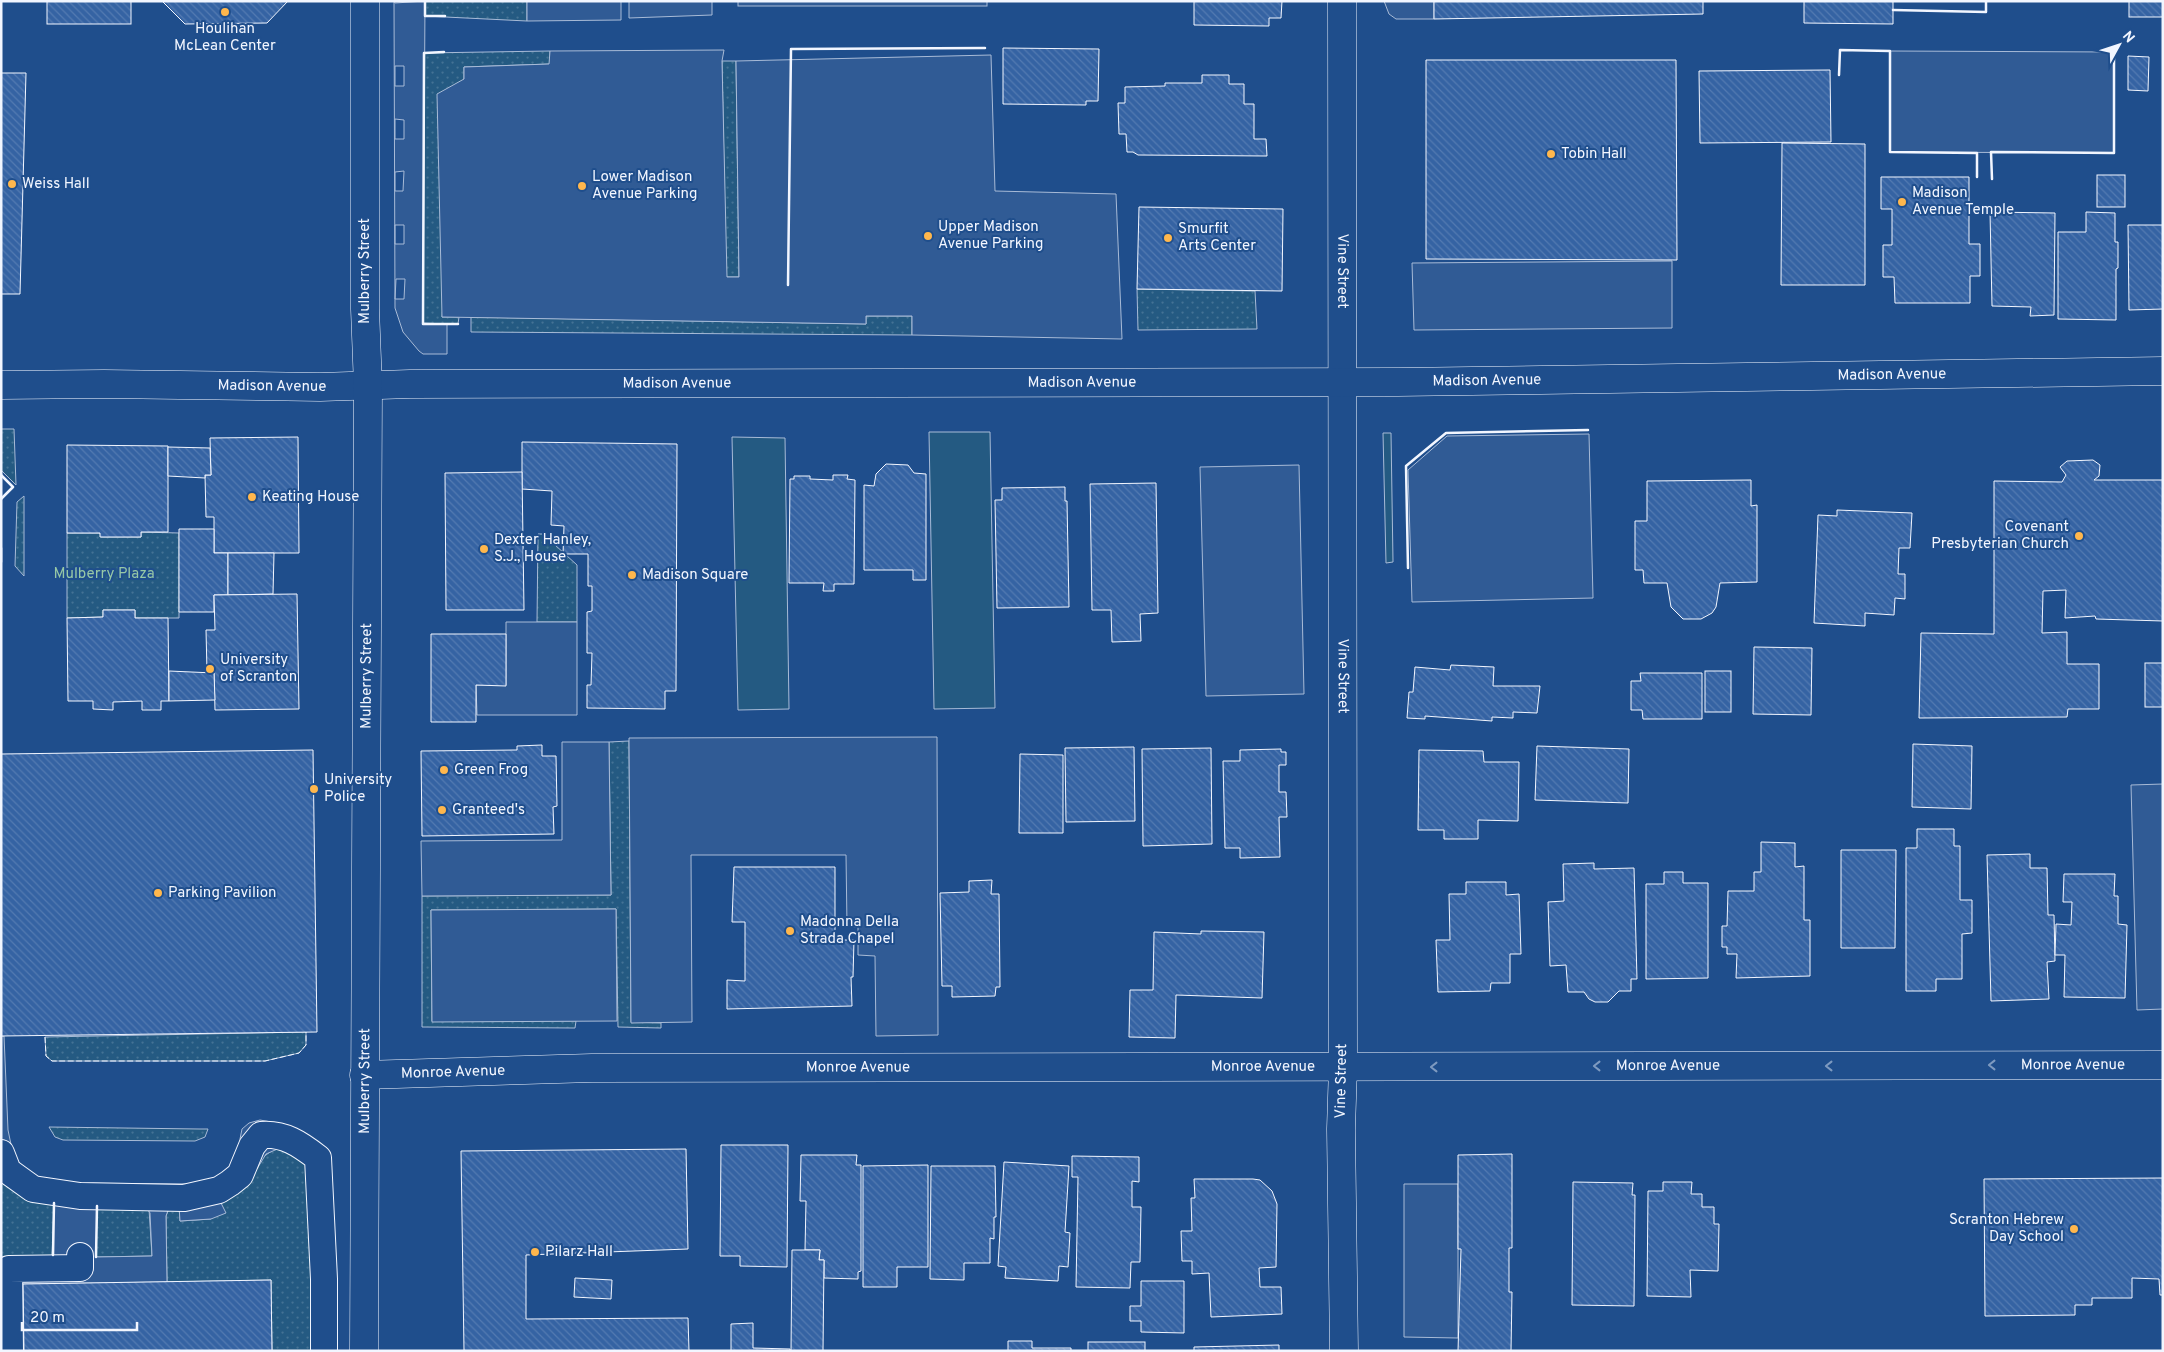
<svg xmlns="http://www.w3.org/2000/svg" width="2164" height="1352" font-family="Overpass,sans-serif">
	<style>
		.grass { fill: #245a82; stroke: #a8bbd7 }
		.garden { fill: url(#garden-dots); stroke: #a8bbd7 }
		.parking { fill: #305b95; stroke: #a8bbd7; fill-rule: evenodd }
		.building { fill: url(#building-back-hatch); stroke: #f2f6ff }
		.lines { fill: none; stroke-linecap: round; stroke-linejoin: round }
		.pedestrian-casing { stroke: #f2f6ff; stroke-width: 28 }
		.minor-casing { stroke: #f2f6ff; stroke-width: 29 }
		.primary-casing { stroke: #f2f6ff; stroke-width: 29 }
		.pedestrian { stroke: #1f4e8c; stroke-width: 26 }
		.minor { stroke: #1f4e8c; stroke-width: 28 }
		.primary { stroke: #1f4e8c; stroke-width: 28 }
		.fence { stroke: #f2f6ff; stroke-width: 1; stroke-dasharray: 6 2.5; stroke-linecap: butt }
		.wall { stroke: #f2f6ff; stroke-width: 2.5 }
		.oneway { stroke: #7e9ac0 }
		.poi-dot { fill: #ffb74d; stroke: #1f4e8c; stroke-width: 2 }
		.labels { text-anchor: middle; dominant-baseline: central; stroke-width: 4; stroke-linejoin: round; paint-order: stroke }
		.poi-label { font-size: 15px; fill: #f2f6ff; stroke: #1f4e8c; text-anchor: start }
		.street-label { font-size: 15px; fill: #f2f6ff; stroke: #1f4e8c }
		.park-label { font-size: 15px; fill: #97c8a6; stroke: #1f4e8c }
	</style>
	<defs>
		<pattern id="garden-dots" width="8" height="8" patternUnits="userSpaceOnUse" patternTransform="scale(1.25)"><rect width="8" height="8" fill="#245a82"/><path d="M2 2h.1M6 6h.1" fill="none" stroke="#447295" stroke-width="1.8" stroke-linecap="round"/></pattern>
		<pattern id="building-back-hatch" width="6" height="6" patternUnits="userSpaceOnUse" patternTransform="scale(1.25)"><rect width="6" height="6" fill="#3563a3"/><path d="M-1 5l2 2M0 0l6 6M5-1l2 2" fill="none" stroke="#537ab1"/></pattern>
	</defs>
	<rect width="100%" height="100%" fill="#1f4e8c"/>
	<!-- grass -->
	<g class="grass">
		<polygon points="929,432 990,432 995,708 934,709"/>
		<polygon points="1383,433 1391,433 1393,562 1386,563"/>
		<polygon points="732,437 785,438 789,709 738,710"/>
	</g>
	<!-- garden -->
	<g class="garden">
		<polygon points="425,1 527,1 527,21 425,16"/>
		<polygon points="550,51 550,64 464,67 464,79 442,317 459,317 458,324 423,324 424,53"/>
		<polygon points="722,61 736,61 739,277 726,277"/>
		<polygon points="1137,289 1255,291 1257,329 1138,330"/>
		<polygon points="866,316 912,316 912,335 471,332 471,317 866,324"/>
		<polygon points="1,429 14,429 16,485 1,470"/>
		<polygon points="24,496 24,576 15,566 17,502"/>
		<polygon points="141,532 179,533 179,618 135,618 135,610 103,610 103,617 67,618 67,533 100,533 101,537 141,537"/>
		<polygon points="538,534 543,534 577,565 577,622 537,622"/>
		<polygon points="629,741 631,1022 661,1023 661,1028 618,1027 616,909 431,910 432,1021 576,1021 575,1028 422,1027 422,896 611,895 609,742"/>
		<polygon points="306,1032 306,1045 299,1053 265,1061 52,1061 46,1056 45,1037"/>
		<polygon points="49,1127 199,1129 208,1129 205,1137 195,1141 63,1140 55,1137"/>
		<path d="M282 1146 308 1166 316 1351H272L271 1280 167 1282 166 1216 169 1208 179 1206 180 1221 211 1219C223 1198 259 1153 282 1146Z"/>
		<polygon points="1,1177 54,1203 53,1255 50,1258 1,1257"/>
		<polygon points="97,1206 149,1209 152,1256 96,1257"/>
	</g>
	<!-- parking -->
	<g class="parking">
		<path d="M394 1 395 3 425 1 423 323 447 324V354H423L419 351 403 332 395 308ZM395 66H404V86H395ZM395 119 404 120V139H395ZM404 171 403 191H395V172ZM395 225H404V244H395ZM396 279H405L404 299H395Z"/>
		<polygon points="527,1 621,1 621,20 527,21"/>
		<polygon points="629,1 712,1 712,15 629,18"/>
		<rect x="738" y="1" width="249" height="5"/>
		<polygon points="1384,1 1434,1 1434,19 1396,19 1389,14"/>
		<polygon points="724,50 722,61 727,277 739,277 736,61 991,55 995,191 1116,194 1122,339 912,335 912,316 866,316 866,324 442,317 437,94 464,79 464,67 549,64 550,51"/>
		<polygon points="1890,51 2114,52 2114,153 1890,152"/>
		<polygon points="1672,261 1672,328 1414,330 1412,263"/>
		<polygon points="1589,434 1593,598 1412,602 1408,470 1447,436"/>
		<polygon points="1299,465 1304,694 1206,696 1200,467"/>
		<polygon points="506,622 577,622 577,715 477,715 476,685 506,685"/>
		<polygon points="937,737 938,1035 876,1036 875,956 858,955 858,927 847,926 846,855 691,855 692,1022 631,1023 629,738"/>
		<polygon points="562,742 609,742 611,895 422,896 421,841 562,840"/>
		<polygon points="2163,784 2163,1009 2137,1010 2131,785"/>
		<polygon points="616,909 617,1021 432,1022 431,910"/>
		<path d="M1 1036H4L8 1130 13 1154 24 1169 37 1180 66 1183 200 1184 213 1181 231 1165 241 1149 240 1139 242 1129 249 1123 260 1120 288 1125 318 1146 328 1171 332 1190V1351H316L313 1176 305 1160 300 1155 290 1149 282 1147 266 1154 249 1182 233 1196 221 1203 226 1213 211 1219 180 1221 179 1206H173L169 1208 166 1216 167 1282 23 1284 24 1351H1V1257H52L54 1203 38 1201 23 1196 13 1190 1 1177ZM102 1204 145 1205 150 1213 152 1256 96 1257 97 1206Z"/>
		<polygon points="1404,1184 1458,1184 1458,1338 1404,1337"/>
	</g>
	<!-- building -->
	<g class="building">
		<rect x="47" y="1" width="84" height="23"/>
		<polygon points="162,1 288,1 267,23 185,24"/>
		<polygon points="1194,1 1282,1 1281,18 1269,18 1269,26 1194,25"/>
		<polygon points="1434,1 1703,1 1703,14 1434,19"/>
		<polygon points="1804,1 1893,1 1893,24 1804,23"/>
		<rect x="2129" y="1" width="34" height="16"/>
		<polygon points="1003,48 1099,49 1098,101 1086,101 1086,105 1003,104"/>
		<polygon points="2128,56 2149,57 2148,91 2128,90"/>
		<polygon points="1426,60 1676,60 1677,260 1426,259"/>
		<polygon points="1830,70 1831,142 1700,143 1699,71"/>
		<polygon points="1,73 26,73 20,294 1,294"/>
		<polygon points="1202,75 1229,75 1229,84 1244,84 1244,104 1254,104 1254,139 1266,139 1267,156 1138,155 1133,152 1127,152 1126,134 1119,134 1118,103 1125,103 1125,87 1165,86 1165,83 1202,83"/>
		<polygon points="1782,143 1865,144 1865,285 1781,285"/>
		<rect x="2097" y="175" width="28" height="32"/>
		<polygon points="1881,177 1969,177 1969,244 1980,244 1980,276 1970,276 1970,303 1895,303 1894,277 1883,277 1883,245 1892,245 1892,209 1881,209"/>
		<polygon points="1139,207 1283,209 1282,291 1137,289"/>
		<polygon points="1990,212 2055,213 2054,315 2030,316 2031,307 1992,306"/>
		<polygon points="2086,212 2115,213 2115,242 2118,242 2118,268 2116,269 2116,320 2058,319 2058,232 2086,232"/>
		<polygon points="2128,225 2163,225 2163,309 2129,310"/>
		<polygon points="298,437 299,553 214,553 214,517 206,517 205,475 211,475 210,438"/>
		<polygon points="522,442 677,444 676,691 665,691 665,709 587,708 587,685 591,685 592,653 587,653 587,612 592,611 592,586 588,586 588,554 563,554 564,526 551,525 552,491 522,489"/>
		<polygon points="67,445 168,446 168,532 141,532 141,537 100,537 100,533 67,533"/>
		<polygon points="168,447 210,448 211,475 205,475 205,478 168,476"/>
		<polygon points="2093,460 2100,465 2099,476 2094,480 2163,480 2163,621 2096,619 2095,616 2065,618 2066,590 2043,591 2042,633 2067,632 2067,664 2099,664 2099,709 2068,709 2067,717 1919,718 1921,633 1994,634 1994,481 2062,482 2066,475 2060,467 2067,461"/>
		<polygon points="886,464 908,465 914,473 926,474 926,580 913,580 913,570 864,570 864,485 874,486 876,474"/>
		<polygon points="522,472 524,610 446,610 445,473"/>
		<polygon points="833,475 848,475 847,479 855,480 854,584 834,584 834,591 823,591 824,583 789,583 790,479 794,479 794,476 810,476 810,479 833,480"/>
		<polygon points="1751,480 1751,506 1757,505 1757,582 1720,583 1716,607 1712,613 1701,619 1683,619 1671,607 1667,583 1644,583 1643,570 1635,570 1635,521 1647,521 1647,481"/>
		<polygon points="1156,483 1158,613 1140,614 1141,641 1112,642 1111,610 1092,610 1090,484"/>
		<polygon points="1065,487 1065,501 1067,501 1069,607 997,608 995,500 1002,500 1002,488"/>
		<polygon points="1837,510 1912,513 1910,548 1899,548 1898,574 1905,574 1905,599 1895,598 1894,615 1865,613 1865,626 1814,623 1818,515 1837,516"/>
		<polygon points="179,529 214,529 214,553 228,553 228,595 214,595 214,612 179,612"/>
		<polygon points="228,553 274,553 273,594 228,595"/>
		<polygon points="297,594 299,709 215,710 214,673 207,672 206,630 215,630 214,595"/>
		<polygon points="103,610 135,610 135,618 168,618 169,701 161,701 161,710 142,710 142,701 113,702 113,710 93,709 93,701 68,701 67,618 103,617"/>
		<polygon points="431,634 506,634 506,686 476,685 476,722 431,722"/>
		<polygon points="1754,647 1812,648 1811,715 1753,714"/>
		<rect x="2145" y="663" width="18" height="44"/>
		<polygon points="1451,665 1494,667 1493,686 1540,686 1537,713 1513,712 1513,718 1492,717 1492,721 1425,716 1425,719 1407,718 1409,692 1413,692 1415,667 1450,670"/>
		<polygon points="169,671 214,673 215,700 169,701"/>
		<rect x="1705" y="671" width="26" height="41"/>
		<polygon points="1640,673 1702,673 1702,719 1643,719 1642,710 1631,710 1631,681 1641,681"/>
		<polygon points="1913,744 1972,746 1971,809 1912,807"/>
		<polygon points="542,745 542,756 556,756 557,806 553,807 554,834 422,836 421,751 517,750 517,746"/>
		<polygon points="1537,746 1629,749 1628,803 1535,800"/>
		<polygon points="1134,747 1135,821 1066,822 1065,748"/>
		<polygon points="1211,748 1212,844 1143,846 1142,749"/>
		<polygon points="1281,749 1281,752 1286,752 1286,765 1279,765 1279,792 1286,792 1287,817 1279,817 1280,857 1240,858 1240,848 1225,848 1223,761 1240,761 1240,750"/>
		<polygon points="313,750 317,1032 1,1036 1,754"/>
		<polygon points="1419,750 1483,751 1484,762 1519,762 1518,821 1478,820 1478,839 1444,839 1444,830 1418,830"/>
		<polygon points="1020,754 1063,755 1063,833 1019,833"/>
		<polygon points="1917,829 1954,829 1954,846 1960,846 1960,900 1972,900 1972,933 1962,934 1962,979 1936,979 1936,991 1906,991 1906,848 1917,848"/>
		<polygon points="1761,842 1795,843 1795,867 1804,866 1804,920 1810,920 1810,976 1736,978 1737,954 1727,954 1727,947 1722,947 1722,926 1727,926 1728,891 1754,891 1754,872 1761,872"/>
		<polygon points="1841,850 1896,850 1895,948 1841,948"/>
		<polygon points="2030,854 2030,868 2047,868 2048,915 2054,915 2055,961 2047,962 2049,999 1991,1001 1987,855"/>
		<polygon points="1594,863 1594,869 1634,868 1637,979 1631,979 1631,991 1619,991 1608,1002 1595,1002 1589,999 1584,992 1568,992 1566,965 1550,966 1548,902 1564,901 1563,864"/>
		<polygon points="734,867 835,867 835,940 854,940 853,977 851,977 852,1006 727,1009 727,980 745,981 745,922 732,922"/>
		<polygon points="1664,872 1683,872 1683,883 1708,883 1708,978 1646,979 1646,884 1664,884"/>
		<polygon points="2064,874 2115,874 2114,896 2118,896 2118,924 2127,925 2125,998 2064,997 2065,955 2055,955 2056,924 2071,925 2072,902 2063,902"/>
		<polygon points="992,880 991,894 999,894 1000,987 996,987 995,996 952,997 952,986 942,986 940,893 969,892 969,881"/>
		<polygon points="1466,882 1506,882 1506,895 1519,894 1521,954 1510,954 1510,983 1491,983 1490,991 1438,992 1436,940 1450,940 1449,894 1466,894"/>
		<polygon points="1201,931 1264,932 1262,998 1176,995 1175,1038 1129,1037 1130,990 1153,990 1154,932 1201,934"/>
		<polygon points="721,1145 788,1145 787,1267 740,1266 740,1256 720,1256"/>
		<polygon points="686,1149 688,1249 526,1255 526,1319 688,1318 689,1351 464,1351 461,1151"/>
		<polygon points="1512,1154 1512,1248 1509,1248 1509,1292 1512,1292 1511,1351 1458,1351 1461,1249 1458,1249 1458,1155"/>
		<polygon points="801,1155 857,1155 856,1165 861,1165 861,1271 858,1272 858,1279 824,1278 824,1260 819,1260 820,1250 805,1250 806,1201 800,1201"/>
		<polygon points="1072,1156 1139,1157 1139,1182 1132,1181 1132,1207 1141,1207 1140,1262 1131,1262 1130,1288 1076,1287 1078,1177 1072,1177"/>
		<polygon points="1004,1162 1069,1166 1065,1232 1070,1233 1068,1267 1059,1266 1058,1281 1005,1278 1006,1267 998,1266"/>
		<polygon points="928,1165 928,1267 897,1267 897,1287 863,1287 863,1166"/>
		<polygon points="931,1166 995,1166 996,1217 994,1217 994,1239 990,1238 990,1263 964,1263 964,1280 930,1279"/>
		<polygon points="2163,1178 2163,1295 2160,1295 2159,1279 2132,1278 2132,1298 2092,1298 2092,1305 2075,1305 2075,1315 1985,1316 1984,1179"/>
		<polygon points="1194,1179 1253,1179 1260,1180 1272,1191 1277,1204 1276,1267 1259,1268 1260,1287 1281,1287 1282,1314 1211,1317 1209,1273 1192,1274 1192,1261 1182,1261 1181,1231 1192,1231 1191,1198 1195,1198"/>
		<polygon points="1573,1182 1633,1183 1632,1195 1635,1195 1634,1306 1572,1305"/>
		<polygon points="1663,1182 1692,1182 1691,1194 1702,1194 1702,1207 1714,1207 1714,1224 1719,1224 1718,1271 1690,1270 1691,1297 1647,1296 1648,1191 1663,1191"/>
		<polygon points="792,1250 820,1250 819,1260 824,1260 823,1351 791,1351"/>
		<polygon points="575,1278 612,1280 611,1299 574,1297"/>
		<polygon points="271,1280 272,1351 24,1351 23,1284"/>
		<polygon points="1141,1281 1184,1281 1184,1333 1141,1332 1141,1321 1130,1321 1130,1306 1141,1306"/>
		<polygon points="753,1323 753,1348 790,1349 790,1351 731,1351 731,1324"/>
		<polygon points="1008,1341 1032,1341 1032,1348 1071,1348 1071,1351 1008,1351"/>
		<rect x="1088" y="1342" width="57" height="9"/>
		<polygon points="1279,1345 1279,1351 1194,1351 1194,1347"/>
	</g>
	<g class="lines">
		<defs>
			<g id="pedestrian">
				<path d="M1 1153 8 1171 33 1189 80 1196 184 1198 219 1190 230 1183 240 1175 252 1146 261 1135C284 1133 300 1144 318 1158L324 1279V1351"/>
				<polyline points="10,1351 9,1269 80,1268 80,1256"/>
			</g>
			<g id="minor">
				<path id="s1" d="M1342 1 1343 1067 1341 1129 1344 1351"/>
				<path id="s2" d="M1 385 104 384 320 387 410 384 1398 382 2163 371"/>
				<path id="s3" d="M364 1075 592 1068 2163 1065"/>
			</g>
			<g id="primary">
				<path id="s4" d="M364 1351 368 386 365 309V1"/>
			</g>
		</defs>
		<!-- pedestrian casing -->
		<use href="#pedestrian" class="pedestrian-casing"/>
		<!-- minor casing -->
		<use href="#minor" class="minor-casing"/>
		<!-- primary casing -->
		<use href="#primary" class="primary-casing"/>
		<!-- pedestrian -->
		<use href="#pedestrian" class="pedestrian"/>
		<!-- minor -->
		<use href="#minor" class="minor"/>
		<!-- primary -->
		<use href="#primary" class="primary"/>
		<!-- fence -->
		<polyline class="fence" points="45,1037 46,1056 52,1061 265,1061 299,1053 306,1045 306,1032"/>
		<!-- wall -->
		<g class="wall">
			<polyline points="425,1 425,16 445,16"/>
			<polyline points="1893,10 1986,12 1986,1"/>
			<polyline points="444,52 424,53 423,324 458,324"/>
			<polyline points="1839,75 1840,50 1890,51 1890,152 1977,153 1977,177"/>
			<polyline points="1992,179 1991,152 2114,153 2114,52"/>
			<polyline points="788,285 791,49 985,48"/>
			<polyline points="1,475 13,487 1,499"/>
			<polyline points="1,548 1,562"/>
			<polyline points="1408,568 1406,466 1446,433 1588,430"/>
			<polyline points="53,1255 54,1203"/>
			<polyline points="96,1257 97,1206"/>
		</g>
	</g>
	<!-- one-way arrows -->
	<defs><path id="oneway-chevron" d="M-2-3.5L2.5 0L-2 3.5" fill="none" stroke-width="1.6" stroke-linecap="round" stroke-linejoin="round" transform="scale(1.25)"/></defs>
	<g class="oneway">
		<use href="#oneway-chevron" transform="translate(1992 1065) rotate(180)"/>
		<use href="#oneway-chevron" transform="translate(1597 1066) rotate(180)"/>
		<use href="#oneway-chevron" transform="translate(1829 1066) rotate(180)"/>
		<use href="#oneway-chevron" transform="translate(1434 1067) rotate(180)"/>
	</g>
	<!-- markers -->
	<g class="poi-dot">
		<circle cx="225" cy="12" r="5"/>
		<circle cx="1551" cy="154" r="5"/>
		<circle cx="12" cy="184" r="5"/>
		<circle cx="582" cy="186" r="5"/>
		<circle cx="1902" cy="202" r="5"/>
		<circle cx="928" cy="236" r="5"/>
		<circle cx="1168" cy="238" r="5"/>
		<circle cx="252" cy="497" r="5"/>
		<circle cx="2079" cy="536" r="5"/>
		<circle cx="484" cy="549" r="5"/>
		<circle cx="632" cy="575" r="5"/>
		<circle cx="210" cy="669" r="5"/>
		<circle cx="444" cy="770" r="5"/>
		<circle cx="314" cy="789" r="5"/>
		<circle cx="442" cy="810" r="5"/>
		<circle cx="158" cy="893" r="5"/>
		<circle cx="790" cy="931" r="5"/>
		<circle cx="2074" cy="1229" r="5"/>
		<circle cx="535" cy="1252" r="5"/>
	</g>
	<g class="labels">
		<!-- poi labels -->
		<g class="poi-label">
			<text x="225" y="29" text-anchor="middle">Houlihan<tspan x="225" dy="17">McLean Center</tspan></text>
			<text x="1561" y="154">Tobin Hall</text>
			<text x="592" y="177">Lower Madison<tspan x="592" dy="17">Avenue Parking</tspan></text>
			<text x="22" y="184">Weiss Hall</text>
			<text x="1912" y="193">Madison<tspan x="1912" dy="17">Avenue Temple</tspan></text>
			<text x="938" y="227">Upper Madison<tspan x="938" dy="17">Avenue Parking</tspan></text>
			<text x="1178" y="229">Smurfit<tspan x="1178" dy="17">Arts Center</tspan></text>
			<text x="262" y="497">Keating House</text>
			<text x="2069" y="527" text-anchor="end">Covenant<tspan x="2069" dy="17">Presbyterian Church</tspan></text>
			<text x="494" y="540">Dexter Hanley,<tspan x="494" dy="17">S.J., House</tspan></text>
			<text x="642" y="575">Madison Square</text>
			<text x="220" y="660">University<tspan x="220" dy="17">of Scranton</tspan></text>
			<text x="454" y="770">Green Frog</text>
			<text x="324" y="780">University<tspan x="324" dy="17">Police</tspan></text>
			<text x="452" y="810">Granteed's</text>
			<text x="168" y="893">Parking Pavilion</text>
			<text x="800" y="922">Madonna Della<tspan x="800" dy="17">Strada Chapel</tspan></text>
			<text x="2064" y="1220" text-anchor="end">Scranton Hebrew<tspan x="2064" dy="17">Day School</tspan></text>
			<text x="545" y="1252">Pilarz Hall</text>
		</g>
		<!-- street labels -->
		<g class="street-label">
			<text transform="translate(365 271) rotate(-90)">Mulberry Street</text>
			<text stroke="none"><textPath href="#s1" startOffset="270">Vine Street</textPath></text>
			<text stroke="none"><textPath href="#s2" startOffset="1891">Madison Avenue</textPath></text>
			<text stroke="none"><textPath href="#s2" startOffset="1486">Madison Avenue</textPath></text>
			<text stroke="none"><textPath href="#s2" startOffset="1081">Madison Avenue</textPath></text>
			<text stroke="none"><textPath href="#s2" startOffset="676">Madison Avenue</textPath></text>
			<text stroke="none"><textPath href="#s2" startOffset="271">Madison Avenue</textPath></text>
			<text stroke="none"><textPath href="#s4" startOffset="675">Mulberry Street</textPath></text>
			<text stroke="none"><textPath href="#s1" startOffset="675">Vine Street</textPath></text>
			<text stroke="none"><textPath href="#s3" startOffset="1709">Monroe Avenue</textPath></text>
			<text stroke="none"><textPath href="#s3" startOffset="1304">Monroe Avenue</textPath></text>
			<text stroke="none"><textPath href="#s3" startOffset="899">Monroe Avenue</textPath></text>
			<text stroke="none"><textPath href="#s3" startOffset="494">Monroe Avenue</textPath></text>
			<text stroke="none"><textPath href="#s3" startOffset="89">Monroe Avenue</textPath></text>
			<text stroke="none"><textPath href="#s4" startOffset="270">Mulberry Street</textPath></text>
			<text transform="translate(1342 1081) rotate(-89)">Vine Street</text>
		</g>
		<!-- park labels -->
		<g class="park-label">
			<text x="104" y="574">Mulberry Plaza</text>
		</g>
	</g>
	<!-- border -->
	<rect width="2164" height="1352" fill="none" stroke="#f2f6ff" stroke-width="5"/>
	<!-- north arrow -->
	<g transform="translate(2119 45) rotate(50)" stroke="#1f4e8c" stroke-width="4" paint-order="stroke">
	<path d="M0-4L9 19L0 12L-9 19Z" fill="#f2f6ff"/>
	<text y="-8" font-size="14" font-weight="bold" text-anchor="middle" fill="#f2f6ff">N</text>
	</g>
	<!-- scale -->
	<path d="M22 1322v8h115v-8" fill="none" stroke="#f2f6ff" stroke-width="2.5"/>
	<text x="30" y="1322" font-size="15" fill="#f2f6ff" stroke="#1f4e8c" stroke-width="4" paint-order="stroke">20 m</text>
</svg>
